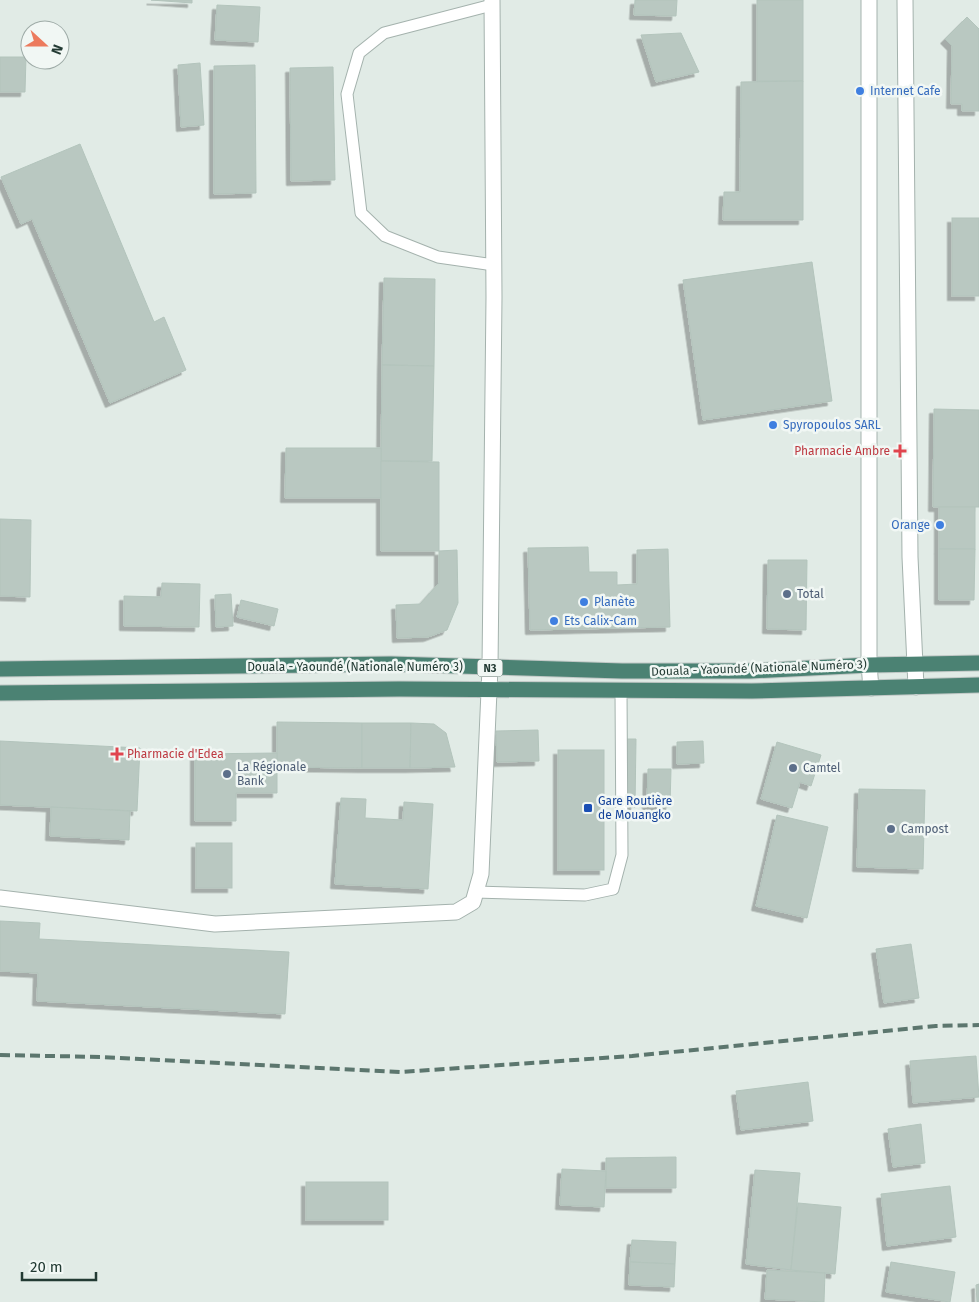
<svg xmlns="http://www.w3.org/2000/svg" width="979" height="1302" font-family="'Fira Sans',sans-serif">
	<style>
		.building { fill: #b9c8c1; stroke: #b3c4bc; filter: url(#shadow) }
		.lines { fill: none; stroke-linecap: round; stroke-linejoin: round }
		.service-casing { stroke: #a4b2ad; stroke-width: 13 }
		.minor-casing { stroke: #a4b2ad; stroke-width: 17 }
		.tertiary-casing { stroke: #a4b2ad; stroke-width: 17 }
		.trunk-casing { stroke: #c1c8c6; stroke-width: 17 }
		.service { stroke: #fff; stroke-width: 11 }
		.minor { stroke: #fff; stroke-width: 15 }
		.tertiary { stroke: #fff; stroke-width: 15 }
		.trunk { stroke: #4b8273; stroke-width: 15 }
		.rail { stroke: #5c766e; stroke-width: 4; stroke-dasharray: 10 5; stroke-linecap: butt }
		.shop-dot { fill: #3f7fe0; stroke: #f1f7f4; stroke-width: 2 }
		.health-dot { fill: #e0444e; stroke: #f1f7f4; stroke-width: 2 }
		.service-dot { fill: #5c6f8a; stroke: #f1f7f4; stroke-width: 2 }
		.transit-dot { fill: #1a4fb4; stroke: #f1f7f4; stroke-width: 2 }
		.labels { text-anchor: middle; dominant-baseline: central; stroke-width: 5; stroke-linejoin: round; paint-order: stroke }
		.shield { fill: #f1f7f4; stroke: #60736d; stroke-width: 1 }
		.shield-label { font-size: 11px; font-weight: bold; fill: #223a33 }
		.shop-label { font-size: 12px; fill: #366cbe; stroke: #f1f7f4; text-anchor: start }
		.health-label { font-size: 12px; fill: #be3a42; stroke: #f1f7f4; text-anchor: end }
		.service-label { font-size: 12px; fill: #4e5e75; stroke: #f1f7f4; text-anchor: start }
		.street-label { font-size: 12px; fill: #223a33; stroke: #f1f7f4 }
		.transit-label { font-size: 12px; fill: #164399; stroke: #f1f7f4; text-anchor: start }
	</style>
	<defs>
		<filter id="shadow"><feDropShadow dx="-4.5" dy="4.5" stdDeviation="0" flood-color="#0004"/></filter>
	</defs>
	<rect width="100%" height="100%" fill="#e1ebe6"/>
	<!-- building -->
	<g class="building">
		<polygon points="151,0 192,0 192,3"/>
		<polygon points="635,0 677,0 676,16 634,15"/>
		<rect x="757" y="0" width="46" height="81"/>
		<polygon points="217,5 260,7 258,42 215,40"/>
		<polygon points="967,17 979,29 979,111 962,111 962,104 951,104 952,46 945,39"/>
		<polygon points="681,33 699,72 656,82 641,35"/>
		<polygon points="0,57 26,57 25,92 0,92"/>
		<polygon points="200,63 204,125 181,127 178,65"/>
		<polygon points="255,65 256,193 214,194 214,66"/>
		<polygon points="333,67 335,180 291,181 290,68"/>
		<polygon points="803,81 803,220 723,220 724,192 740,192 741,82"/>
		<polygon points="80,144 154,322 164,317 186,370 110,403 32,219 21,224 1,177"/>
		<rect x="952" y="218" width="27" height="78"/>
		<polygon points="812,262 832,401 703,420 683,280"/>
		<polygon points="384,278 435,279 434,366 382,365"/>
		<polygon points="382,365 434,366 432,461 381,461"/>
		<polygon points="934,409 979,410 979,507 933,507"/>
		<polygon points="286,448 381,448 381,498 285,498"/>
		<polygon points="381,461 439,462 439,551 381,551"/>
		<rect x="939" y="507" width="36" height="42"/>
		<polygon points="0,519 31,520 30,597 0,596"/>
		<polygon points="588,547 589,572 617,572 617,585 637,584 637,550 668,549 670,627 530,630 528,548"/>
		<polygon points="939,549 975,549 974,600 939,600"/>
		<polygon points="457,550 458,603 447,630 428,637 397,638 396,605 420,604 439,583 439,551"/>
		<polygon points="768,560 807,560 806,630 767,629"/>
		<polygon points="162,583 200,584 199,627 124,626 124,596 161,597"/>
		<polygon points="231,594 233,626 216,627 215,595"/>
		<polygon points="241,600 278,609 274,626 237,617"/>
		<polygon points="277,722 362,723 362,768 277,767"/>
		<polygon points="362,723 411,723 410,768 362,768"/>
		<polygon points="411,723 434,724 446,733 455,767 410,768"/>
		<polygon points="538,730 539,761 497,762 496,731"/>
		<polygon points="627,739 636,739 635,807 626,807"/>
		<polygon points="0,741 140,748 137,811 0,805"/>
		<polygon points="703,741 704,763 677,764 677,742"/>
		<polygon points="777,742 821,755 811,786 800,782 792,808 761,799"/>
		<rect x="558" y="750" width="46" height="120"/>
		<polygon points="277,753 277,793 236,793 236,821 195,821 195,754"/>
		<polygon points="648,769 671,769 670,807 647,806"/>
		<polygon points="859,789 925,790 923,869 857,867"/>
		<polygon points="341,798 366,799 365,818 403,820 404,802 433,804 428,889 335,884"/>
		<polygon points="51,807 130,811 129,840 50,836"/>
		<polygon points="777,815 828,827 807,918 756,906"/>
		<rect x="196" y="843" width="36" height="45"/>
		<polygon points="0,921 40,923 39,939 289,952 285,1014 37,1001 38,973 0,971"/>
		<polygon points="911,944 919,998 884,1003 876,949"/>
		<polygon points="976,1056 979,1097 913,1103 910,1061"/>
		<polygon points="808,1082 813,1121 741,1130 736,1091"/>
		<polygon points="921,1124 925,1163 893,1167 888,1129"/>
		<polygon points="676,1157 676,1188 606,1188 606,1158"/>
		<polygon points="562,1169 606,1171 604,1207 560,1205"/>
		<polygon points="755,1170 800,1173 791,1270 746,1264"/>
		<rect x="306" y="1182" width="82" height="38"/>
		<polygon points="950,1186 956,1237 887,1246 881,1194"/>
		<polygon points="798,1203 841,1207 835,1274 791,1270"/>
		<polygon points="632,1240 676,1242 675,1264 630,1262"/>
		<polygon points="630,1262 675,1264 674,1287 629,1285"/>
		<polygon points="891,1262 955,1272 950,1302 886,1292"/>
		<polygon points="767,1270 825,1273 824,1302 765,1299"/>
		<polygon points="979,1284 979,1302 977,1302 976,1285"/>
	</g>
	<g class="lines">
		<defs>
			<g id="service">
				<polyline points="492,5 384,33 359,53 347,94 361,213 385,236 438,257 494,265"/>
				<polyline points="475,892 585,895 613,889 622,855 621,690"/>
			</g>
			<polyline id="minor" points="0,898 215,924 456,912 473,902 481,874 490,668 494,297 492,0"/>
			<g id="tertiary">
				<polyline points="869,0 869,665 871,688"/>
				<polyline points="905,0 910,557 916,687"/>
			</g>
			<g id="trunk">
				<polyline points="0,669 391,664 622,671 750,671 869,665 979,663"/>
				<polyline points="0,693 399,689 752,691 979,685"/>
			</g>
		</defs>
		<!-- service casing -->
		<use href="#service" class="service-casing"/>
		<!-- minor casing -->
		<use href="#minor" class="minor-casing"/>
		<!-- tertiary casing -->
		<use href="#tertiary" class="tertiary-casing"/>
		<!-- trunk casing -->
		<use href="#trunk" class="trunk-casing"/>
		<!-- service -->
		<use href="#service" class="service"/>
		<!-- minor -->
		<use href="#minor" class="minor"/>
		<!-- tertiary -->
		<use href="#tertiary" class="tertiary"/>
		<!-- trunk -->
		<use href="#trunk" class="trunk"/>
		<!-- rail -->
		<polyline class="rail" points="0,1055 102,1057 401,1072 632,1056 936,1026 979,1025"/>
	</g>
	<!-- markers -->
	<g class="shop-dot">
		<circle cx="860" cy="91" r="5"/>
		<circle cx="773" cy="425" r="5"/>
		<circle cx="940" cy="525" r="5"/>
		<circle cx="584" cy="602" r="5"/>
		<circle cx="554" cy="621" r="5"/>
	</g>
	<g class="health-dot">
		<path d="M897.5 443.5h5v5h5v5h-5v5h-5v-5h-5v-5h5z"/>
		<path d="M114.5 746.5h5v5h5v5h-5v5h-5v-5h-5v-5h5z"/>
	</g>
	<g class="service-dot">
		<circle cx="787" cy="594" r="5"/>
		<circle cx="793" cy="768" r="5"/>
		<circle cx="227" cy="774" r="5"/>
		<circle cx="891" cy="829" r="5"/>
	</g>
	<rect class="transit-dot" x="583" y="803" width="10" height="10" rx="2.5"/>
	<g class="labels">
		<!-- shield labels -->
		<rect class="shield" x="477.5" y="659.5" width="25" height="17" rx="4"/>
		<g class="shield-label">
			<text x="490" y="668">N3</text>
		</g>
		<!-- shop labels -->
		<g class="shop-label">
			<text x="870" y="91">Internet Cafe</text>
			<text x="783" y="425">Spyropoulos SARL</text>
			<text x="930" y="525" text-anchor="end">Orange</text>
			<text x="594" y="602">Planète</text>
			<text x="564" y="621">Ets Calix-Cam</text>
		</g>
		<!-- health labels -->
		<g class="health-label">
			<text x="890" y="451">Pharmacie Ambre</text>
			<text x="127" y="754" text-anchor="start">Pharmacie d'Edea</text>
		</g>
		<!-- service labels -->
		<g class="service-label">
			<text x="797" y="594">Total</text>
			<text x="237" y="767">La Régionale<tspan x="237" dy="14">Bank</tspan></text>
			<text x="803" y="768">Camtel</text>
			<text x="901" y="829">Campost</text>
		</g>
		<!-- street labels -->
		<g class="street-label">
			<text x="355" y="667">Douala - Yaoundé (Nationale Numéro 3)</text>
			<text transform="translate(759 668) rotate(-2)">Douala - Yaoundé (Nationale Numéro 3)</text>
		</g>
		<!-- transit labels -->
		<g class="transit-label">
			<text x="598" y="801">Gare Routière<tspan x="598" dy="14">de Mouangko</tspan></text>
		</g>
	</g>
	<!-- north arrow -->
	<g transform="translate(45 45) rotate(111)"><circle r="24" fill="#f1f7f4" stroke="#9eaba7"/>
	<path d="M0-4L9 19L0 12L-9 19Z" fill="#ec7a5d"/>
	<text y="-8" font-size="14" font-weight="bold" text-anchor="middle" fill="#223a33">N</text>
	</g>
	<!-- scale -->
	<path d="M22 1272v8h74v-8" fill="none" stroke="#223a33" stroke-width="2.5"/>
	<text x="30" y="1272" font-size="15" fill="#223a33" stroke="#f1f7f4" stroke-width="4" paint-order="stroke">20 m</text>
</svg>
